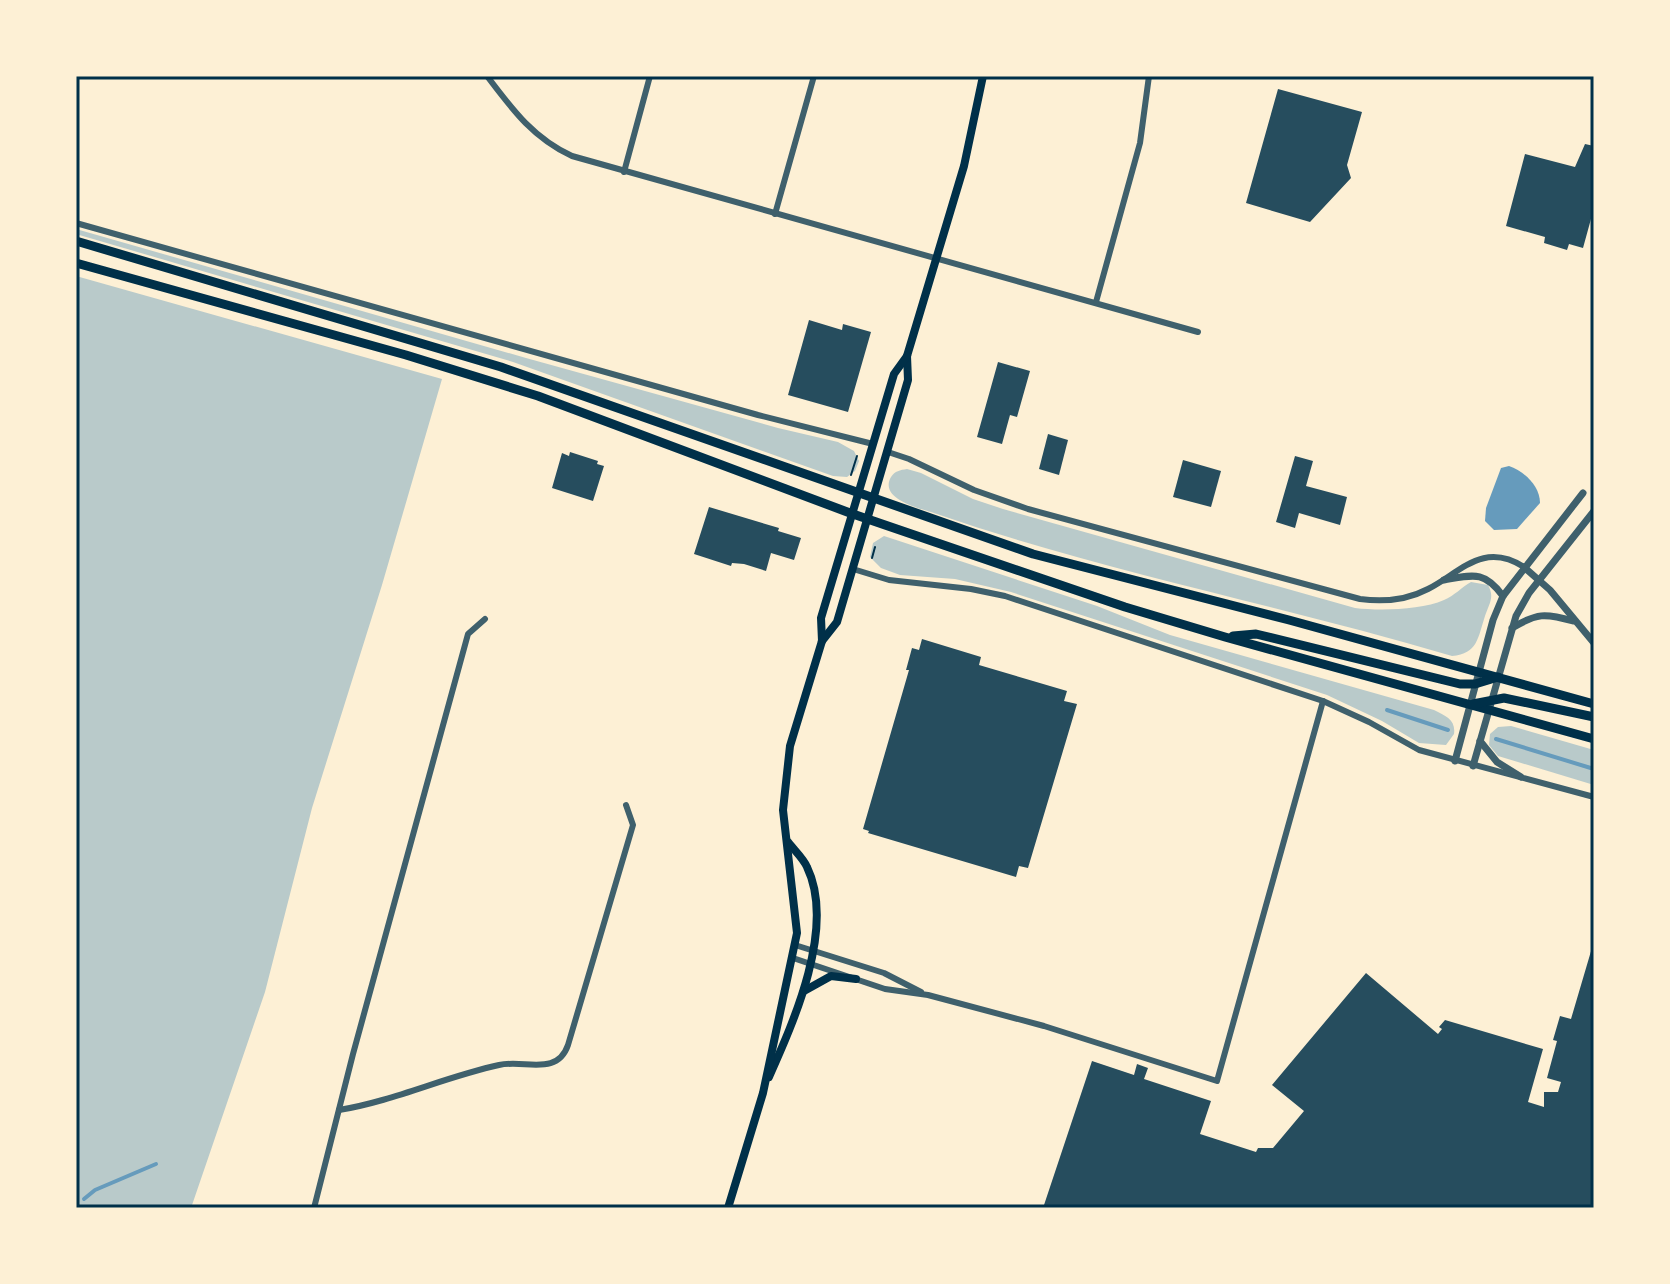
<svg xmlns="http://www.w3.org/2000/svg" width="1670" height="1284" font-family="Montserrat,sans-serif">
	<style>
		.green { fill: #b9caca }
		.water { fill: #669bbc }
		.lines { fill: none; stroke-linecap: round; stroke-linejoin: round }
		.stream { stroke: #669bbc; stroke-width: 4 }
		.building { fill: #264d5e }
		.path { stroke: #003049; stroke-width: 2 }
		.minor { stroke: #3f606c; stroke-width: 6 }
		.tertiary { stroke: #3f606c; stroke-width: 7 }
		.secondary { stroke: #003049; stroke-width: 8 }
		.primary { stroke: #003049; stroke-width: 9 }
		.neatline { fill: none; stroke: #003049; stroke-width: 3 }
	</style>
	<rect width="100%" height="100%" fill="#fdf0d5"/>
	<!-- green -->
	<g class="green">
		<polygon points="76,229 526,358 778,428 838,442 854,451 859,461 855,471 847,477 833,476 513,362 76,234"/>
		<polygon points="76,276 442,379 382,585 312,808 265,992 191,1208 76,1208"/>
		<path d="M907 469 921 473 973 499 1003 509 1355 608C1380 611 1421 610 1444 600 1454 596 1462 587 1471 582L1488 585C1495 597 1489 604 1485 616 1478 637 1478 654 1452 656 1281 605 1105 572 937 514 923 509 878 500 891 477 895 471 900 470 907 469Z"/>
		<path d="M884 536 1097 606 1170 635 1434 710C1446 716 1456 720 1454 734L1446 745 1419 743 1382 721 1327 695 1011 592 955 579 900 575 881 568 870 557 873 543Z"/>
		<polygon points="1511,726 1594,750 1594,785 1498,756 1489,745 1490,734 1498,727"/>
	</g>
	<!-- water -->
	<path class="water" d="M1509 466C1524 471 1540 486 1540 503L1517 529 1494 530 1485 521 1486 508 1501 468Z"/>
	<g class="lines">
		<!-- stream -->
		<g class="stream">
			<polyline points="1387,710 1448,730"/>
			<polyline points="1496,739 1594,769"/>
			<polyline points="84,1199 95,1190 156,1164"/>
		</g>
	</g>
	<!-- building -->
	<g class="building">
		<polygon points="1278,89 1362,112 1347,165 1351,178 1310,222 1246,203"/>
		<polygon points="1585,144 1594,146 1594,208 1583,248 1569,244 1567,250 1544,243 1545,237 1506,226 1525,154 1575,167"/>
		<polygon points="809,320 842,330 843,324 871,332 848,412 788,395"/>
		<polygon points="998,362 1030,371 1017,417 1010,415 1002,444 977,437"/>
		<polygon points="1048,434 1068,440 1059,475 1039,469"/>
		<polygon points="570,452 598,461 597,464 604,466 593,501 552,488 562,453 569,456"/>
		<polygon points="1295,456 1313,461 1306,486 1347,497 1340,525 1299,513 1295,528 1276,522"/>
		<polygon points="1183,460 1221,471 1211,507 1173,497"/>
		<polygon points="709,507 779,528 778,531 801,538 794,560 771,553 766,571 744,564 732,563 731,566 694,554"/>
		<polygon points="922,639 981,657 979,665 1067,691 1064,701 1077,704 1028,868 1019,866 1016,877 868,833 869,831 863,829 909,670 906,670 912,648 919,650"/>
		<polygon points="1594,941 1594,1208 1043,1208 1092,1061 1134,1075 1137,1064 1148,1068 1144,1079 1211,1101 1200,1134 1256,1152 1258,1148 1273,1148 1304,1111 1272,1085 1366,973 1438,1034 1442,1029 1439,1027 1445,1020 1543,1049 1528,1102 1544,1107 1544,1092 1558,1092 1561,1082 1547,1078 1557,1041 1553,1040 1560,1016 1571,1019"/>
	</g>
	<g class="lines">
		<!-- path -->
		<g class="path">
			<polyline points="851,475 857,456"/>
			<polyline points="872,558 875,547"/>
		</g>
		<!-- minor -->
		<g class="minor">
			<path d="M487 76C512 109 533 138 572 156L1198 332"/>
			<polyline points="624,172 650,76"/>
			<polyline points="775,214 814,76"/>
			<polyline points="76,223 758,415 873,444"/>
			<polyline points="1096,302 1140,143 1149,76"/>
			<path d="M888 452 909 459 974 490 1028 509 1360 599C1382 602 1407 600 1428 589 1461 572 1483 541 1524 567"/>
			<polyline points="853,569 889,580 971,589 1005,596 1323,701 1369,722 1419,750 1594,797"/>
			<polyline points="795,945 884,973 921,992"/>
			<polyline points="793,958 885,989 928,995 1044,1026 1217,1081 1323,701"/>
			<path d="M339 1110C394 1101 444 1077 499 1065 524 1059 557 1077 568 1045L633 825 626 805"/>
			<polyline points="314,1208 353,1054 468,634 485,619"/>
		</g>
		<!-- tertiary -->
		<g class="tertiary">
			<polyline points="1524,567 1550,590 1594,643"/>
			<path d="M1444 580C1473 575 1484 570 1503 596"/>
			<path d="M1512 628C1537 613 1545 613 1573 621"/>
			<polyline points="1480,741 1497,762 1521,777"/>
			<polyline points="1455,761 1493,620 1503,596 1583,493"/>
			<polyline points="1473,766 1516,616 1529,593 1594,511"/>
		</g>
		<!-- secondary -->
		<g class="secondary">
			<polyline points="822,641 837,622 908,380 907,356 964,166 983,76"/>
			<polyline points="804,991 831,976 856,979"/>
			<path d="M769 1077C794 1021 836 927 807 867 803 858 794 850 788 842"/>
			<polyline points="728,1208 763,1093 797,933 783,810 790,746 822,641 821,618 894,374 907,356"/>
		</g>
		<!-- primary -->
		<g class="primary">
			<polyline points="76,241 501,367 1033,554 1289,620 1594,704"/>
			<polyline points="76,263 406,355 538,396 850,513 1125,607 1225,637 1594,739"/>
			<polyline points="1233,636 1256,634 1460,684 1475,684 1498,677"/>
			<polyline points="1473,704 1504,698 1594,717"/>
		</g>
	</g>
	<!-- border -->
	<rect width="1670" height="1284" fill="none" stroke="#fdf0d5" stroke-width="156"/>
	<rect x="78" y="78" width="1514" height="1128" class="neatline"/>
</svg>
